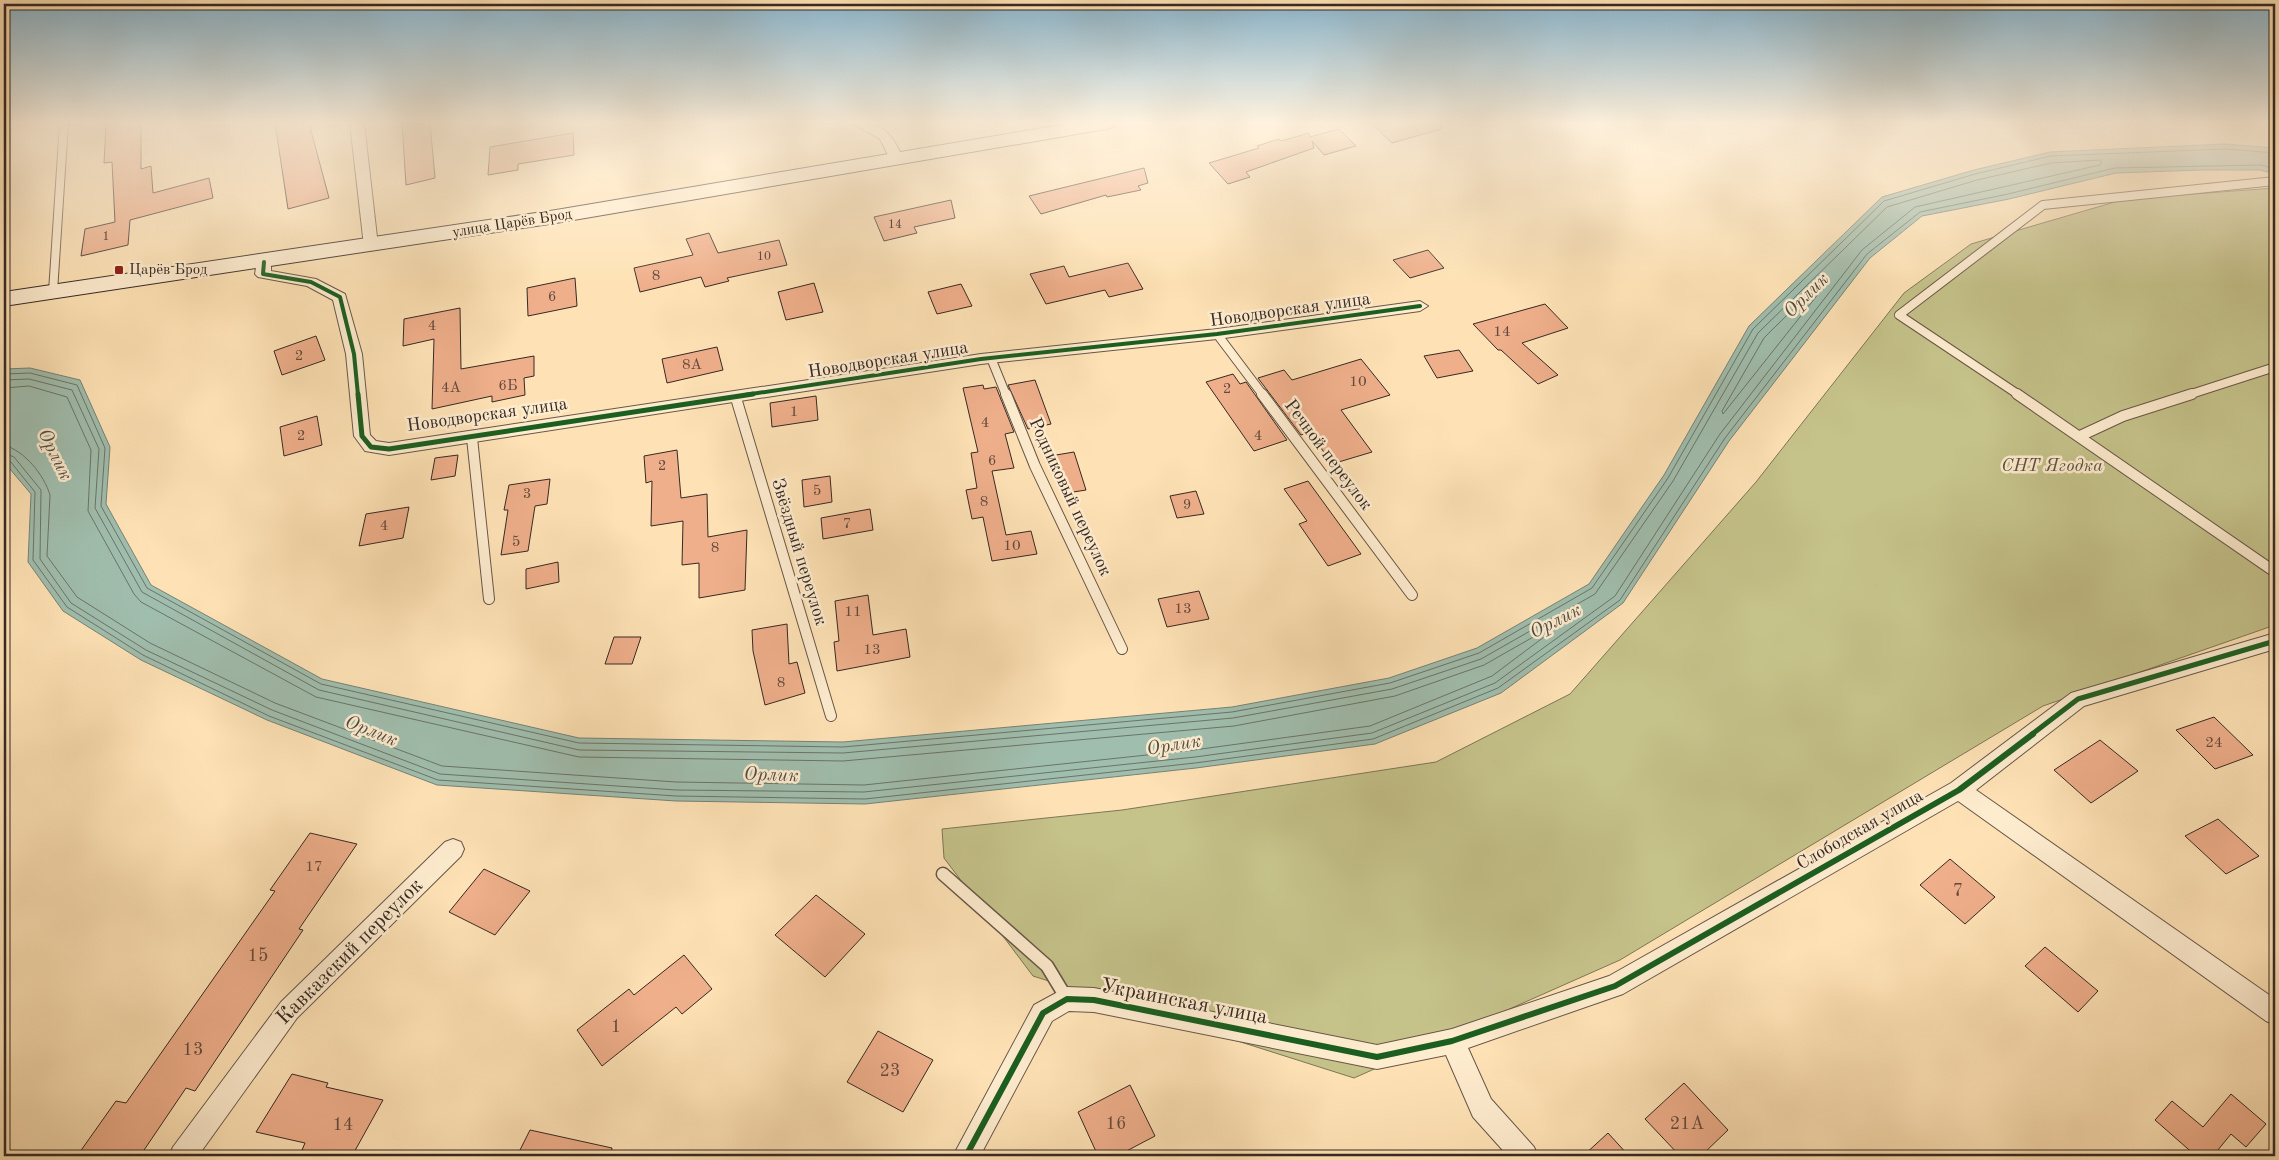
<svg xmlns="http://www.w3.org/2000/svg" width="2279" height="1160" font-family="'Old Standard TT',serif">
	<style>
		.green { fill: #c5c28a; stroke: #7e7657 }
		.water { fill: #a0beae; stroke: #768277 }
		.lines { fill: none; stroke-linecap: round; stroke-linejoin: round }
		.shore { stroke: #6b7469; stroke-width: 1 }
		.building { fill: #efaf8b; stroke: #362924 }
		.lane-far2-casing { stroke: #685748; stroke-width: 10 }
		.lane-far1-casing { stroke: #685748; stroke-width: 12 }
		.lane-casing { stroke: #685748; stroke-width: 15 }
		.street-casing { stroke: #685748; stroke-width: 2 }
		.secondary-casing { stroke: #362924; stroke-width: 2 }
		.lane-far2 { stroke: #feeccf; stroke-width: 8 }
		.lane-far1 { stroke: #feeccf; stroke-width: 10 }
		.lane { stroke: #feeccf; stroke-width: 12 }
		.street { fill: #feeccf; fill-rule: evenodd }
		.secondary { fill: #feeccf; fill-rule: evenodd }
		.cycleway-far2-casing { stroke: #feeccf; stroke-width: 6 }
		.cycleway-far1-casing { stroke: #feeccf; stroke-width: 8 }
		.cycleway-casing { stroke: #feeccf; stroke-width: 9 }
		.cycleway-far2 { stroke: #1b5e20; stroke-width: 4 }
		.cycleway-far1 { stroke: #1b5e20; stroke-width: 5 }
		.cycleway { stroke: #1b5e20; stroke-width: 6 }
		.poi-dot { fill: #8f2418; stroke: #feeccf; stroke-width: 2 }
		.labels { text-anchor: middle; dominant-baseline: central; stroke-width: 5; stroke-linejoin: round; paint-order: stroke }
		.far-number-label { font-size: 12px; fill: #644a3e }
		.far-street-label { font-size: 15px; fill: #362924; stroke: #feeccf }
		.far-poi-label { font-size: 15px; fill: #362924; stroke: #feeccf; text-anchor: start }
		.number-label { font-size: 15px; fill: #644a3e }
		.street-label { font-size: 18px; fill: #362924; stroke: #feeccf }
		.park-label { font-size: 18px; font-style: italic; fill: #5a4f3e; stroke: #feeccf }
		.near-number-label { font-size: 18px; fill: #644a3e }
		.water-label { font-size: 19px; font-style: italic; fill: #504e46; stroke: #feeccf }
		.near-street-label { font-size: 21px; fill: #362924; stroke: #feeccf }
	</style>
	<rect width="100%" height="100%" fill="#fee2b5"/>
	<filter id="stains"><feTurbulence type="fractalNoise" baseFrequency=".004" numOctaves="4"/><feColorMatrix values="0 0 0 0 .2 0 0 0 0 .09 0 0 0 0 .02 0 0 0 .5 -.17"/></filter>
	<radialGradient id="worn" r=".72"><stop offset=".6" stop-color="#630" stop-opacity="0"/><stop offset="1" stop-color="#630" stop-opacity=".3"/></radialGradient>
	<!-- green -->
	<polygon class="green" points="2275,188 2275,625 2043,706 1620,960 1354,1078 1033,976 944,858 942,829 1122,810 1436,762 1570,694 1756,482 1904,293 1971,244 2125,199"/>
	<!-- water -->
	<polygon class="water" points="2225,144 2275,148 2275,174 2260,170 2202,170 2116,173 2009,199 1922,216 1870,258 1729,441 1623,603 1501,693 1375,744 1196,768 865,804 676,801 437,785 267,720 141,660 63,611 28,562 31,494 4,462 4,369 30,368 80,380 110,447 106,504 151,585 322,679 579,738 843,742 1232,707 1389,678 1477,648 1589,584 1664,475 1749,326 1882,197 1974,170 2050,152"/>
	<g class="lines">
		<!-- shore -->
		<g class="shore">
			<polygon points="1823,280 1826,280 1827,283 1723,414 1722,411 1764,338"/>
			<polyline points="4,374 30,373 77,385 105,448 101,506 147,588 321,684 579,743 843,747 1232,712 1390,683 1479,653 1592,588 1668,478 1753,329 1884,201 1975,174 2051,156 2225,149 2275,153"/>
			<polyline points="4,380 29,379 72,390 99,449 95,508 142,592 319,690 579,750 843,753 1233,718 1392,689 1481,659 1595,594 1673,481 1758,333 1887,207 1977,180 2051,163 2100,160 2102,162 2100,165 1915,207 1862,250 1720,434 1615,596 1495,683 1372,733 1195,757 864,792 676,790 440,774 272,710 146,650 71,603 40,559 41,490 14,457 4,453"/>
			<path d="M4 388 29 386 67 397 91 450 88 511 134 594 141 602 316 697 579 757 843 761 1234 726 1395 696 1484 665 1549 628 1552 631 1492 676 1370 726 1194 750 864 785 676 782 442 766 275 703 150 643 77 597 47 556 50 495C44 475 25 451 4 445"/>
			<polyline points="4,459 10,461 35,492 33,560 67,607 143,655 269,716 438,780 676,796 865,799 1195,763 1373,739 1498,688 1620,600 1725,438 1867,254 1920,212 2008,194 2115,168 2261,165 2275,169"/>
		</g>
	</g>
	<!-- building -->
	<g class="building">
		<polygon points="106,123 141,123 141,169 151,166 153,193 209,178 213,198 130,220 128,245 81,256 85,229 115,222 112,162 104,163"/>
		<polygon points="275,123 309,123 329,198 288,209"/>
		<polygon points="402,123 430,123 435,178 406,185"/>
		<polygon points="1371,123 1441,123 1441,129 1392,143"/>
		<polygon points="1339,129 1356,146 1324,155 1312,141 1314,148 1246,172 1250,177 1228,184 1209,163 1259,148 1257,146 1279,139 1281,141 1309,133 1310,137"/>
		<polygon points="573,133 574,155 518,164 518,170 488,175 490,147"/>
		<polygon points="1144,168 1148,183 1138,186 1141,190 1107,197 1106,195 1041,214 1029,196"/>
		<polygon points="951,200 955,218 914,227 917,233 884,241 874,217"/>
		<polygon points="709,233 718,253 779,240 787,265 727,278 729,281 705,287 701,277 640,292 634,268 693,255 686,239"/>
		<polygon points="1428,250 1444,268 1410,278 1393,260"/>
		<polygon points="1128,263 1143,289 1109,297 1105,290 1046,304 1030,274 1064,266 1069,277"/>
		<polygon points="575,278 577,306 528,316 527,288"/>
		<polygon points="814,283 823,312 786,320 778,292"/>
		<polygon points="961,284 972,306 937,314 928,292"/>
		<polygon points="1545,304 1568,328 1522,343 1558,375 1538,384 1501,350 1498,350 1473,324"/>
		<polygon points="460,308 461,369 534,356 534,376 524,378 525,395 492,402 492,396 432,409 434,339 403,346 404,319"/>
		<polygon points="316,336 325,360 282,375 274,351"/>
		<polygon points="717,347 723,370 667,383 662,359"/>
		<polygon points="1459,350 1473,371 1437,378 1424,356"/>
		<polygon points="1361,359 1390,395 1341,410 1372,452 1332,464 1310,432 1301,435 1258,378 1284,370 1292,380"/>
		<polygon points="1233,374 1240,384 1246,382 1287,440 1254,451 1206,382"/>
		<polygon points="1035,380 1051,424 1028,429 1008,385"/>
		<polygon points="983,385 984,389 996,387 1014,432 1005,434 1014,468 992,471 1006,535 1031,531 1037,554 992,561 983,517 972,519 966,490 977,488 971,453 978,452 963,388"/>
		<polygon points="816,396 818,420 772,427 770,403"/>
		<polygon points="317,416 322,445 284,456 280,427"/>
		<polygon points="677,450 681,498 707,494 708,537 747,530 745,590 699,598 699,563 682,565 683,521 651,526 652,481 646,483 644,456"/>
		<polygon points="1074,452 1086,490 1067,493 1056,455"/>
		<polygon points="458,455 455,476 431,480 435,458"/>
		<polygon points="830,476 832,502 804,507 802,480"/>
		<polygon points="550,479 547,504 535,506 528,551 501,555 508,510 504,510 509,485"/>
		<polygon points="1308,481 1361,554 1328,566 1299,524 1307,521 1284,489"/>
		<polygon points="1196,491 1204,514 1177,518 1170,496"/>
		<polygon points="409,507 403,538 359,546 366,514"/>
		<polygon points="870,509 873,530 823,539 821,518"/>
		<polygon points="558,562 559,582 526,589 526,569"/>
		<polygon points="1199,591 1209,619 1167,627 1158,599"/>
		<polygon points="868,595 873,635 906,629 910,657 837,671 834,642 839,641 835,601"/>
		<polygon points="787,624 789,664 797,662 805,693 765,705 753,651 752,630"/>
		<polygon points="614,637 641,637 632,664 605,664"/>
		<polygon points="2214,717 2253,755 2215,769 2176,730"/>
		<polygon points="2100,740 2138,771 2091,803 2054,770"/>
		<polygon points="2218,819 2259,856 2226,874 2185,836"/>
		<polygon points="310,833 357,844 299,929 303,930 195,1091 186,1088 140,1156 77,1156 116,1101 126,1103 275,891 270,890"/>
		<polygon points="1950,859 1995,897 1965,924 1920,885"/>
		<polygon points="484,869 530,891 495,935 449,912"/>
		<polygon points="816,895 865,934 825,977 775,935"/>
		<polygon points="2045,947 2098,991 2078,1012 2025,966"/>
		<polygon points="684,955 712,989 682,1014 676,1007 602,1066 577,1030 629,989 634,995"/>
		<polygon points="878,1031 933,1060 903,1112 847,1082"/>
		<polygon points="292,1074 328,1083 326,1087 383,1100 352,1156 328,1156 302,1150 305,1143 256,1132"/>
		<polygon points="1684,1083 1728,1130 1701,1156 1680,1156 1645,1119"/>
		<polygon points="1130,1085 1155,1136 1117,1156 1098,1156 1078,1112"/>
		<polygon points="2231,1094 2266,1124 2246,1147 2231,1134 2213,1156 2196,1156 2155,1120 2172,1101 2203,1127"/>
		<polygon points="530,1130 612,1148 611,1156 517,1156"/>
		<polygon points="1608,1133 1629,1156 1583,1156"/>
	</g>
	<g class="lines">
		<defs>
			<g id="lane-far2">
				<polyline points="53,292 64,123"/>
				<polyline points="1217,334 1263,395"/>
				<polyline points="991,358 1006,395"/>
				<polyline points="2019,395 1899,315 2043,205 2275,181"/>
				<polyline points="2188,395 2275,367"/>
			</g>
			<g id="lane-far1">
				<polyline points="1006,394 1035,466 1122,649"/>
				<polyline points="1262,394 1412,595"/>
				<polyline points="2017,394 2275,572"/>
				<polyline points="736,398 831,716"/>
				<polyline points="2080,436 2123,416 2192,394"/>
				<polyline points="472,438 489,599"/>
			</g>
			<polyline id="lane" points="943,874 1047,966 1067,999"/>
			<g id="street">
				<polygon points="350,123 364,123 378,246 371,250 364,246"/>
				<path d="M852 123C885 123 891 133 904 160L902 163H892L880 139Z"/>
				<polygon points="264,257 271,262 271,271 316,279 345,294 362,354 370,435 376,441 389,443 981,354 1217,329 1420,301 1428,306 1420,311 1217,339 981,364 389,455 365,451 354,436 346,354 333,300 307,286 258,277 255,274 257,262"/>
				<polygon points="2275,633 2275,649 2084,706 1976,790 2275,999 2275,1025 2266,1021 1958,801 1623,994 1468,1048 1491,1099 1534,1147 1538,1156 1508,1156 1473,1117 1446,1055 1377,1069 1094,1012 1069,1011 1052,1021 980,1156 953,1156 1034,1005 1067,987 1094,988 1377,1045 1452,1029 1609,976 1951,783 2071,693"/>
				<polygon points="453,839 461,842 464,849 461,856 297,1018 198,1156 169,1156 173,1147 281,1002 445,842"/>
			</g>
			<polygon id="secondary" points="1073,123 1116,123 1113,127 1106,129 556,223 4,306 4,292 556,210"/>
		</defs>
		<!-- lane-far2 casing -->
		<use href="#lane-far2" class="lane-far2-casing"/>
		<!-- lane-far1 casing -->
		<use href="#lane-far1" class="lane-far1-casing"/>
		<!-- lane casing -->
		<use href="#lane" class="lane-casing"/>
		<!-- street casing -->
		<use href="#street" class="street-casing"/>
		<!-- secondary casing -->
		<use href="#secondary" class="secondary-casing"/>
		<!-- lane-far2 -->
		<use href="#lane-far2" class="lane-far2"/>
		<!-- lane-far1 -->
		<use href="#lane-far1" class="lane-far1"/>
		<!-- lane -->
		<use href="#lane" class="lane"/>
		<!-- street -->
		<use href="#street" class="street"/>
		<!-- secondary -->
		<use href="#secondary" class="secondary"/>
		<defs>
			<g id="cycleway-far2">
				<polyline points="264,262 263,274 311,282 340,297 354,354 358,395"/>
				<polyline points="745,395 981,359 1217,334 1420,306"/>
			</g>
			<g id="cycleway-far1">
				<polyline points="358,394 362,436 371,447 389,449 753,394"/>
				<polyline points="2031,735 2078,699 2275,641"/>
			</g>
			<polyline id="cycleway" points="966,1156 1043,1013 1067,999 1094,1000 1377,1057 1452,1041 1615,986 1959,790 2033,734"/>
		</defs>
		<!-- cycleway-far2 casing -->
		<use href="#cycleway-far2" class="cycleway-far2-casing"/>
		<!-- cycleway-far1 casing -->
		<use href="#cycleway-far1" class="cycleway-far1-casing"/>
		<!-- cycleway casing -->
		<use href="#cycleway" class="cycleway-casing"/>
		<!-- cycleway-far2 -->
		<use href="#cycleway-far2" class="cycleway-far2"/>
		<!-- cycleway-far1 -->
		<use href="#cycleway-far1" class="cycleway-far1"/>
		<!-- cycleway -->
		<use href="#cycleway" class="cycleway"/>
	</g>
	<!-- sky -->
	<linearGradient id="sky" x2="0" y2="1"><stop stop-color="#8bb8d1"/><stop offset="0.43" stop-color="#fff2de"/><stop offset="1" stop-color="#fff2de" stop-opacity="0"/></linearGradient>
	<rect width="2279" height="285" fill="url(#sky)"/>
	<!-- markers -->
	<rect class="poi-dot" x="114" y="265" width="10" height="10" rx="2.5"/>
	<g class="labels">
		<!-- far-number labels -->
		<g class="far-number-label">
			<text x="895" y="225">14</text>
			<text x="106" y="237">1</text>
			<text x="764" y="257">10</text>
		</g>
		<!-- far-street labels -->
		<g class="far-street-label">
			<text transform="translate(512 224) rotate(-9)">улица Царёв Брод</text>
		</g>
		<!-- far-poi labels -->
		<g class="far-poi-label">
			<text x="129" y="270">Царёв Брод</text>
		</g>
		<!-- number labels -->
		<g class="number-label">
			<text x="656" y="276">8</text>
			<text x="552" y="297">6</text>
			<text x="432" y="326">4</text>
			<text x="1502" y="332">14</text>
			<text x="299" y="356">2</text>
			<text x="692" y="365">8А</text>
			<text x="1358" y="382">10</text>
			<text x="508" y="386">6Б</text>
			<text x="451" y="388">4А</text>
			<text x="1227" y="389">2</text>
			<text x="794" y="412">1</text>
			<text x="985" y="423">4</text>
			<text x="301" y="436">2</text>
			<text x="1258" y="436">4</text>
			<text x="992" y="461">6</text>
			<text x="662" y="466">2</text>
			<text x="817" y="491">5</text>
			<text x="527" y="494">3</text>
			<text x="984" y="502">8</text>
			<text x="1187" y="505">9</text>
			<text x="847" y="524">7</text>
			<text x="384" y="526">4</text>
			<text x="516" y="542">5</text>
			<text x="1012" y="546">10</text>
			<text x="715" y="548">8</text>
			<text x="1183" y="609">13</text>
			<text x="853" y="612">11</text>
			<text x="872" y="650">13</text>
			<text x="781" y="683">8</text>
			<text x="2214" y="743">24</text>
			<text x="314" y="867">17</text>
		</g>
		<!-- street labels -->
		<g class="street-label">
			<text transform="translate(1290 310) rotate(-8)">Новодворская улица</text>
			<text transform="translate(888 360) rotate(-9)">Новодворская улица</text>
			<text transform="translate(487 415) rotate(-8)">Новодворская улица</text>
			<text transform="translate(1328 455) rotate(53)">Речной переулок</text>
			<text transform="translate(1070 497) rotate(65)">Родниковый переулок</text>
			<text transform="translate(799 552) rotate(73)">Звёздный переулок</text>
			<text transform="translate(1860 830) rotate(-30)">Слободская улица</text>
		</g>
		<!-- park labels -->
		<g class="park-label">
			<text x="2052" y="466">СНТ Ягодка</text>
		</g>
		<!-- near-number labels -->
		<g class="near-number-label">
			<text x="1958" y="891">7</text>
			<text x="258" y="956">15</text>
			<text x="616" y="1027">1</text>
			<text x="193" y="1050">13</text>
			<text x="890" y="1071">23</text>
			<text x="1116" y="1124">16</text>
			<text x="1687" y="1124">21А</text>
			<text x="343" y="1125">14</text>
		</g>
		<!-- water labels -->
		<g class="water-label">
			<text transform="translate(1807 296) rotate(-45)">Орлик</text>
			<text transform="translate(54 455) rotate(64)">Орлик</text>
			<text transform="translate(1556 622) rotate(-27)">Орлик</text>
			<text transform="translate(371 732) rotate(22)">Орлик</text>
			<text transform="translate(1174 746) rotate(-9)">Орлик</text>
			<text transform="translate(771 776) rotate(2)">Орлик</text>
		</g>
		<!-- near-street labels -->
		<g class="near-street-label">
			<text transform="translate(350 952) rotate(-45)">Кавказский переулок</text>
			<text transform="translate(1184 1002) rotate(11)">Украинская улица</text>
		</g>
	</g>
	<!-- margin -->
	<rect width="2279" height="1160" fill="none" stroke="#fee2b5" stroke-width="20"/>
	<rect x="5" y="5" width="2269" height="1150" fill="none" stroke="#362924" stroke-width="2.5"/>
	<rect x="10" y="10" width="2259" height="1140" fill="none" stroke="#362924"/>
	<rect width="100%" height="100%" filter="url(#stains)"/>
	<rect width="100%" height="100%" fill="url(#worn)"/>
</svg>
